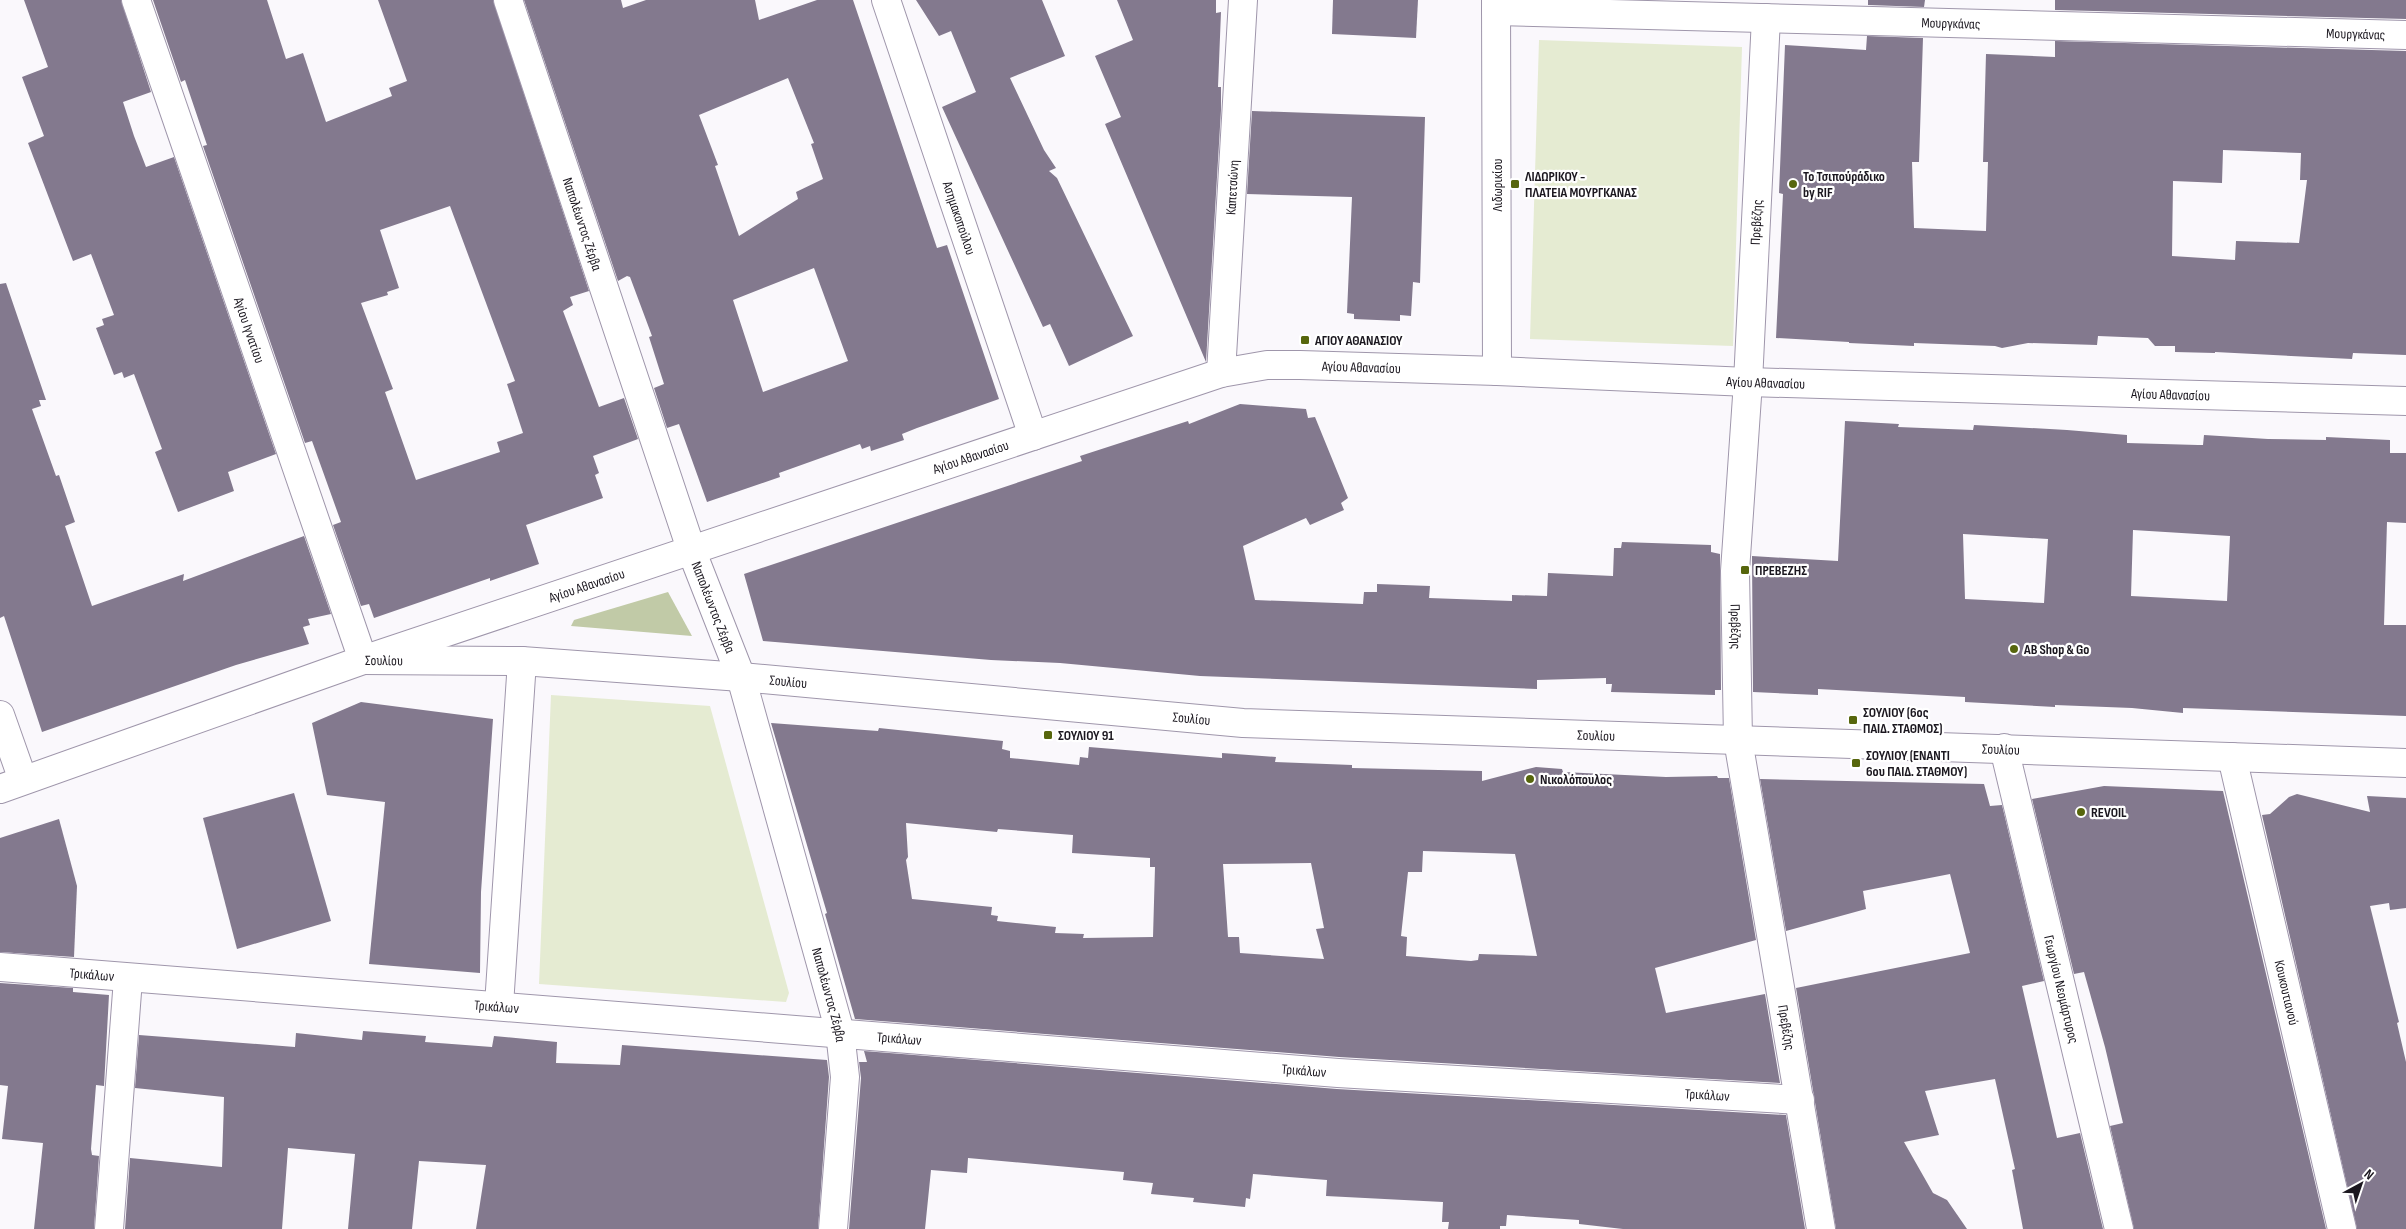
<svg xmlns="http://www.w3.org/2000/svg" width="2406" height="1229" font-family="'Sofia Sans Condensed',sans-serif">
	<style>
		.green { fill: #e5ebd2 }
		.forest { fill: #c1caa7 }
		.building { fill: #83798e; fill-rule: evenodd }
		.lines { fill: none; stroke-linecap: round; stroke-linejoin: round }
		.pedestrian-casing { stroke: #9f96ab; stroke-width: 30 }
		.minor-casing { stroke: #9f96ab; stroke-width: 30 }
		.tertiary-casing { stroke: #9f96ab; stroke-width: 30 }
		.pedestrian { stroke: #fff; stroke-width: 28 }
		.minor { stroke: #fff; stroke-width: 28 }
		.tertiary { stroke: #fff; stroke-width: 28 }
		.poi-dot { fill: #57660d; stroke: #fff; stroke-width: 2 }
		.labels { text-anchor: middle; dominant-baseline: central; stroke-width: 4.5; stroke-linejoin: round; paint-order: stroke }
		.street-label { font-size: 14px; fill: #1b171f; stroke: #fff }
		.poi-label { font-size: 14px; font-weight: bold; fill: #1b171f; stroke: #fff; text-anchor: start }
	</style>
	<rect width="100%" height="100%" fill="#faf8fc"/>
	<!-- green -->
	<g class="green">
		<polygon points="1539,40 1742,47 1733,346 1530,339"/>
		<polygon points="551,695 710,706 789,993 786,1002 539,984"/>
	</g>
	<!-- forest -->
	<polygon class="forest" points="668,592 692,636 571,626 574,620"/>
	<!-- building -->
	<g class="building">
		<polygon points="24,0 121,0 151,92 123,102 134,136 146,167 174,157 276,454 228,472 234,491 178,512 155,452 162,449 134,374 124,378 122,372 114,375 96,328 104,325 102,319 114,315 91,254 73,261 28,143 44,136 22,77 48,67"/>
		<path d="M153 0H267L286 59 303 53 326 122 392 96 389 88 407 81 378 0H493L589 291 570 297 573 305 563 311 599 407 624 398 638 439 593 456 599 473 595 475 603 498 526 525 539 564 490 581V578L374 618 369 604 361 606 333 525 341 522 312 441 305 443 203 146 207 145 185 80 181 82ZM450 206 515 381 507 384 523 433 497 442 500 452 416 480 385 392 393 389 361 303 388 295 387 292 399 288 380 230Z"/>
		<path d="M524 0H621L623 8 646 0H755L759 20 817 0H853L937 248 947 245 999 399 917 428 902 434 904 440 871 451 870 446 862 449 860 444 779 473 780 477 707 502 679 424 667 428 654 388 664 384 649 337 652 336 630 277 627 276 618 281ZM788 78 814 143 811 144 823 179 796 192 798 199 739 236 715 166 718 165 699 115ZM814 268 848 361 763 392 733 300Z"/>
		<polygon points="916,0 1042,0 1065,56 1010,78 1044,150 1056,168 1049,171 1057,178 1133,336 1069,366 1050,324 1043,327 942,107 976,92 951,31 939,36"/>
		<polygon points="1117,0 1216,0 1216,13 1221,12 1218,87 1221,87 1221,110 1206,362 1105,124 1121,117 1095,56 1133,40"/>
		<polygon points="1333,0 1418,0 1416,38 1332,34"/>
		<polygon points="1868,0 1925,0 1924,7 1868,5"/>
		<polygon points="2055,0 2406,0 2406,19 2055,10"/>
		<path d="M1867 36 1923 38 1919 162H1912L1914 228 1986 231 1988 162H1983L1986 54 2055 57V41L2406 51V355L2353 353 2352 359 2215 352V353L2175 352V346H2155L2148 338 2098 336 2097 345 2028 343 2002 348 1995 346 1914 343V346L1849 343V342L1776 338 1783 194 1779 193 1785 45 1866 50ZM2223 150 2301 153 2300 180H2307L2299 243 2236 241 2235 260 2172 256 2173 181 2222 183Z"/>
		<polygon points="1252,111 1425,117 1420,283 1413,282 1411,316 1400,315 1400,321 1354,319 1354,314 1347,313 1352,197 1247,194"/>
		<polygon points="6,283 46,400 39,400 41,406 32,409 56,476 59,475 75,522 65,526 92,606 184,574 183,581 304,536 331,614 308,619 310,625 303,627 309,644 236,665 42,732 4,616 0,618 0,284"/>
		<polygon points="1240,404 1306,409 1308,418 1315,417 1348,498 1341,503 1344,510 1310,525 1306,518 1243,546 1255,600 1363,604 1364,592 1377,592 1377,584 1430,586 1429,598 1512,601 1512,595 1547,596 1548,573 1613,576 1614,548 1621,548 1622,542 1711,545 1711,552 1720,554 1721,690 1715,690 1715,695 1611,692 1612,684 1606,684 1606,678 1537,680 1537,689 1200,676 1060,663 991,660 763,641 744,574 1082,461 1080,456 1188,421 1189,424"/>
		<path d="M1845 421 1899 424 1898 427 1973 430 1974 425 2067 430 2127 435V443L2198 445H2203L2204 435 2268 439 2326 440V437L2390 440V453H2406V523L2387 522 2384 625H2406V716L2183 708V713L2132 708 2055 705V707L1965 702V697L1818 689V695L1753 692 1752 556 1838 561ZM2133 530 2230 536 2227 601 2131 596ZM1963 534 2048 539 2044 603 1965 599Z"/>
		<polygon points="361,702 493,719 481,892 480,973 369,964 385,802 327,795 312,723"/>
		<path d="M771 723 878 731 879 728 1003 741 1002 749 1010 751V758L1079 765 1080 757 1088 758 1089 747 1222 758V753L1276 757 1275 762 1352 765V768L1482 771V781L1536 767 1562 769 1563 772 1666 777 1717 776 1718 778H1729L1756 940 1655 968 1666 1013 1765 994 1780 1083 1339 1057 855 1019 825 914 827 913ZM906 823 997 832 998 829 1073 835 1072 853 1150 858V867H1155L1153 937 1083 938 1084 934 1055 933 1056 927 997 921 998 916 991 915 992 907 912 899 906 860 908 857ZM1423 851 1515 854 1537 956 1479 954 1478 960 1471 961 1406 956 1407 937 1401 936 1408 872H1422ZM1311 863 1324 928 1316 929 1324 959 1240 953 1239 937H1228L1223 864Z"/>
		<polygon points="1760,779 1984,784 1990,806 2002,805 2044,981 2022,986 2057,1138 2080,1133 2103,1229 2023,1229 2012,1170 2015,1169 1995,1079 1925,1091 1939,1135 1904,1142 1933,1193 1947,1200 1967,1229 1836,1229 1796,988 1970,953 1950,874 1863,891 1866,909 1786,931"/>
		<polygon points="2104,786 2223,791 2326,1229 2134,1229 2110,1126 2123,1123 2105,1047 2084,972 2074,974 2032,799"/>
		<polygon points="294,793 331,921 237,949 203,818"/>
		<polygon points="2297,794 2370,812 2367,796 2406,798 2406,908 2390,910 2389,903 2370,906 2399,1022 2397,1023 2406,1062 2406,1229 2357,1229 2262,815 2270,814 2289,797"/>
		<polygon points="59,819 77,886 74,957 0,952 0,838"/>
		<polygon points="0,983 73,988 73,992 109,995 104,1086 96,1085 91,1149 92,1155 99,1156 94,1229 34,1229 43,1143 2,1139 8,1086 0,1085"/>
		<polygon points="363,1031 426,1036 425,1042 492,1047 494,1036 557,1042 556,1063 620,1065 622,1045 827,1060 829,1077 818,1229 476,1229 486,1165 419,1161 412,1229 348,1229 355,1154 288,1148 282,1229 125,1229 130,1158 222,1167 224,1097 135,1088 139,1035 295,1047 296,1033 362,1040"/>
		<polygon points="864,1051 1337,1089 1786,1115 1805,1229 1623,1229 1579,1224 1579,1220 1507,1215 1506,1226 1500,1226 1500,1229 1448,1229 1449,1222 1442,1222 1443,1202 1326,1196 1327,1180 1253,1174 1250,1199 1246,1198 1245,1207 1193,1202 1194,1198 1151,1194 1153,1183 1123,1180 1124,1172 968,1158 967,1173 931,1170 925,1229 849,1229 861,1078 859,1062 867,1062"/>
	</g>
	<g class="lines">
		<defs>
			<g id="pedestrian">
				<path id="s1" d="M1748 382 1766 18"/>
			</g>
			<g id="minor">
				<path id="s2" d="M136 0 363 660 522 661 741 677 1243 723 2406 763"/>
				<path id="s3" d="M508 0 692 552 741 677 840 1032 845 1077 833 1229"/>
				<path id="s4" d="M886 0 1033 436"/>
				<path id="s5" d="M1496 11 2406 35"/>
				<path id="s6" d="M1497 371 1748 382 2406 401"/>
				<path id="s7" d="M1221 373 1243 0"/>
				<path id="s8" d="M1748 382 1735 571 1738 740 1821 1229"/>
				<polyline points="0,715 23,780"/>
				<path id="s9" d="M2004 748 2119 1229"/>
				<path id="s10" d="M2232 757 2342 1229"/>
				<path id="s11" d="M0 967 1338 1073 1800 1100"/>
				<polyline points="499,1005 522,661"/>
				<polyline points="109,1229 128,979"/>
			</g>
			<g id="tertiary">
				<path id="s12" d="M0 789 363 660 1221 373 1267 365H1300L1497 371 1496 0"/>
			</g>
		</defs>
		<!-- pedestrian casing -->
		<use href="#pedestrian" class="pedestrian-casing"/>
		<!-- minor casing -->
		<use href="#minor" class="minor-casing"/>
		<!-- tertiary casing -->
		<use href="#tertiary" class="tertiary-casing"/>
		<!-- pedestrian -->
		<use href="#pedestrian" class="pedestrian"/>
		<!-- minor -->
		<use href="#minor" class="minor"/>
		<!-- tertiary -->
		<use href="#tertiary" class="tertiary"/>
	</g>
	<!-- markers -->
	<g class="poi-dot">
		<rect x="1510" y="179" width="10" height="10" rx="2.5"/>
		<circle cx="1793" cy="184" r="5"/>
		<rect x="1300" y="335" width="10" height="10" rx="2.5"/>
		<rect x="1740" y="565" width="10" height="10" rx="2.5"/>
		<circle cx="2014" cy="649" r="5"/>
		<rect x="1848" y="715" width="10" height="10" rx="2.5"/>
		<rect x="1043" y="730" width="10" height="10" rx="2.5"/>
		<rect x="1851" y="758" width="10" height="10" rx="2.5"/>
		<circle cx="1530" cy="779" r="5"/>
		<circle cx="2081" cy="812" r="5"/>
	</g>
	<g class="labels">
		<!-- street labels -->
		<g class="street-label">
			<text stroke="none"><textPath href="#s5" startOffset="455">Μουργκάνας</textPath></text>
			<text stroke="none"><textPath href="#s5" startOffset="860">Μουργκάνας</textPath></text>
			<text transform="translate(1497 185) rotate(-90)">Λιδωρικίου</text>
			<text stroke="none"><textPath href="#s7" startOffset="186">Καπετσώνη</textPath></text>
			<text stroke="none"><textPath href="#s4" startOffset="230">Ασημακοπούλου</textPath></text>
			<text stroke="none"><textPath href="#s1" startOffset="160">Πρεβέζης</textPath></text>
			<text stroke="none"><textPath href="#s3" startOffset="236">Ναπολέωντος Ζέρβα</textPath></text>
			<text stroke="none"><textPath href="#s2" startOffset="349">Αγίου Ιγνατίου</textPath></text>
			<text stroke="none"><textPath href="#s12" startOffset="1431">Αγίου Αθανασίου</textPath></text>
			<text stroke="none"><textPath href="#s6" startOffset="269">Αγίου Αθανασίου</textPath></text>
			<text stroke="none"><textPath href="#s6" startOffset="674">Αγίου Αθανασίου</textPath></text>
			<text stroke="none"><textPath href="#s12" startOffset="1026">Αγίου Αθανασίου</textPath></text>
			<text stroke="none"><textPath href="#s12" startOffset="621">Αγίου Αθανασίου</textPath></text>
			<text stroke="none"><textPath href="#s3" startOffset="641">Ναπολέωντος Ζέρβα</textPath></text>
			<text stroke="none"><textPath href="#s8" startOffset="245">Πρεβέζης</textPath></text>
			<text stroke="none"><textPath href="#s2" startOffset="719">Σουλίου</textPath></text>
			<text stroke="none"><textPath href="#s2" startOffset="1124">Σουλίου</textPath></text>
			<text stroke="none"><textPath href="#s2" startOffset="1529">Σουλίου</textPath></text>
			<text stroke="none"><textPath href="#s2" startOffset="1934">Σουλίου</textPath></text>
			<text stroke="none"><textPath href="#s2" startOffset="2339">Σουλίου</textPath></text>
			<text stroke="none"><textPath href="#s11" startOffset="92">Τρικάλων</textPath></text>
			<text stroke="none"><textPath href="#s9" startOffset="248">Γεωργίου Νεομάρτυρος</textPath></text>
			<text stroke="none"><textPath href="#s10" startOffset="242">Κουκουτιανού</textPath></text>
			<text stroke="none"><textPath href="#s3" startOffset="1046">Ναπολέωντος Ζέρβα</textPath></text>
			<text stroke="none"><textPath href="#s11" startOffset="498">Τρικάλων</textPath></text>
			<text stroke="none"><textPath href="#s8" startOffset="650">Πρεβέζης</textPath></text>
			<text stroke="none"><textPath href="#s11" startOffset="902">Τρικάλων</textPath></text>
			<text stroke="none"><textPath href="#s11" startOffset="1308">Τρικάλων</textPath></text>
			<text stroke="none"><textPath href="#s11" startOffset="1712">Τρικάλων</textPath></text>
		</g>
		<!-- poi labels -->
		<g class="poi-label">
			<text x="1525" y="176">ΛΙΔΩΡΙΚΟΥ -<tspan x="1525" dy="16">ΠΛΑΤΕΙΑ ΜΟΥΡΓΚΑΝΑΣ</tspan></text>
			<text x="1803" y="176">To Τσιπούράδικο<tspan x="1803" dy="16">by RIF</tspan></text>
			<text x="1315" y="340">ΑΓΙΟΥ ΑΘΑΝΑΣΙΟΥ</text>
			<text x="1755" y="570">ΠΡΕΒΕΖΗΣ</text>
			<text x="2024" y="649">AB Shop &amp; Go</text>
			<text x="1863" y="712">ΣΟΥΛΙΟΥ (6ος<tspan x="1863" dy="16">ΠΑΙΔ. ΣΤΑΘΜΟΣ)</tspan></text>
			<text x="1058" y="735">ΣΟΥΛΙΟΥ 91</text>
			<text x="1866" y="755">ΣΟΥΛΙΟΥ (ΕΝΑΝΤΙ<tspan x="1866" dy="16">6ου ΠΑΙΔ. ΣΤΑΘΜΟΥ)</tspan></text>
			<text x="1540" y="779">Νικολόπουλος</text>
			<text x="2091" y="812">REVOIL</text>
		</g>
	</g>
	<!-- north arrow -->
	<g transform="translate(2361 1184) rotate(40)" stroke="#ffffff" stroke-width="4" paint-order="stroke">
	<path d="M0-4L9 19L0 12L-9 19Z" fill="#1b171f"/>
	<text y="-8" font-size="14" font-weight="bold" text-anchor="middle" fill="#1b171f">N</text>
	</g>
</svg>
